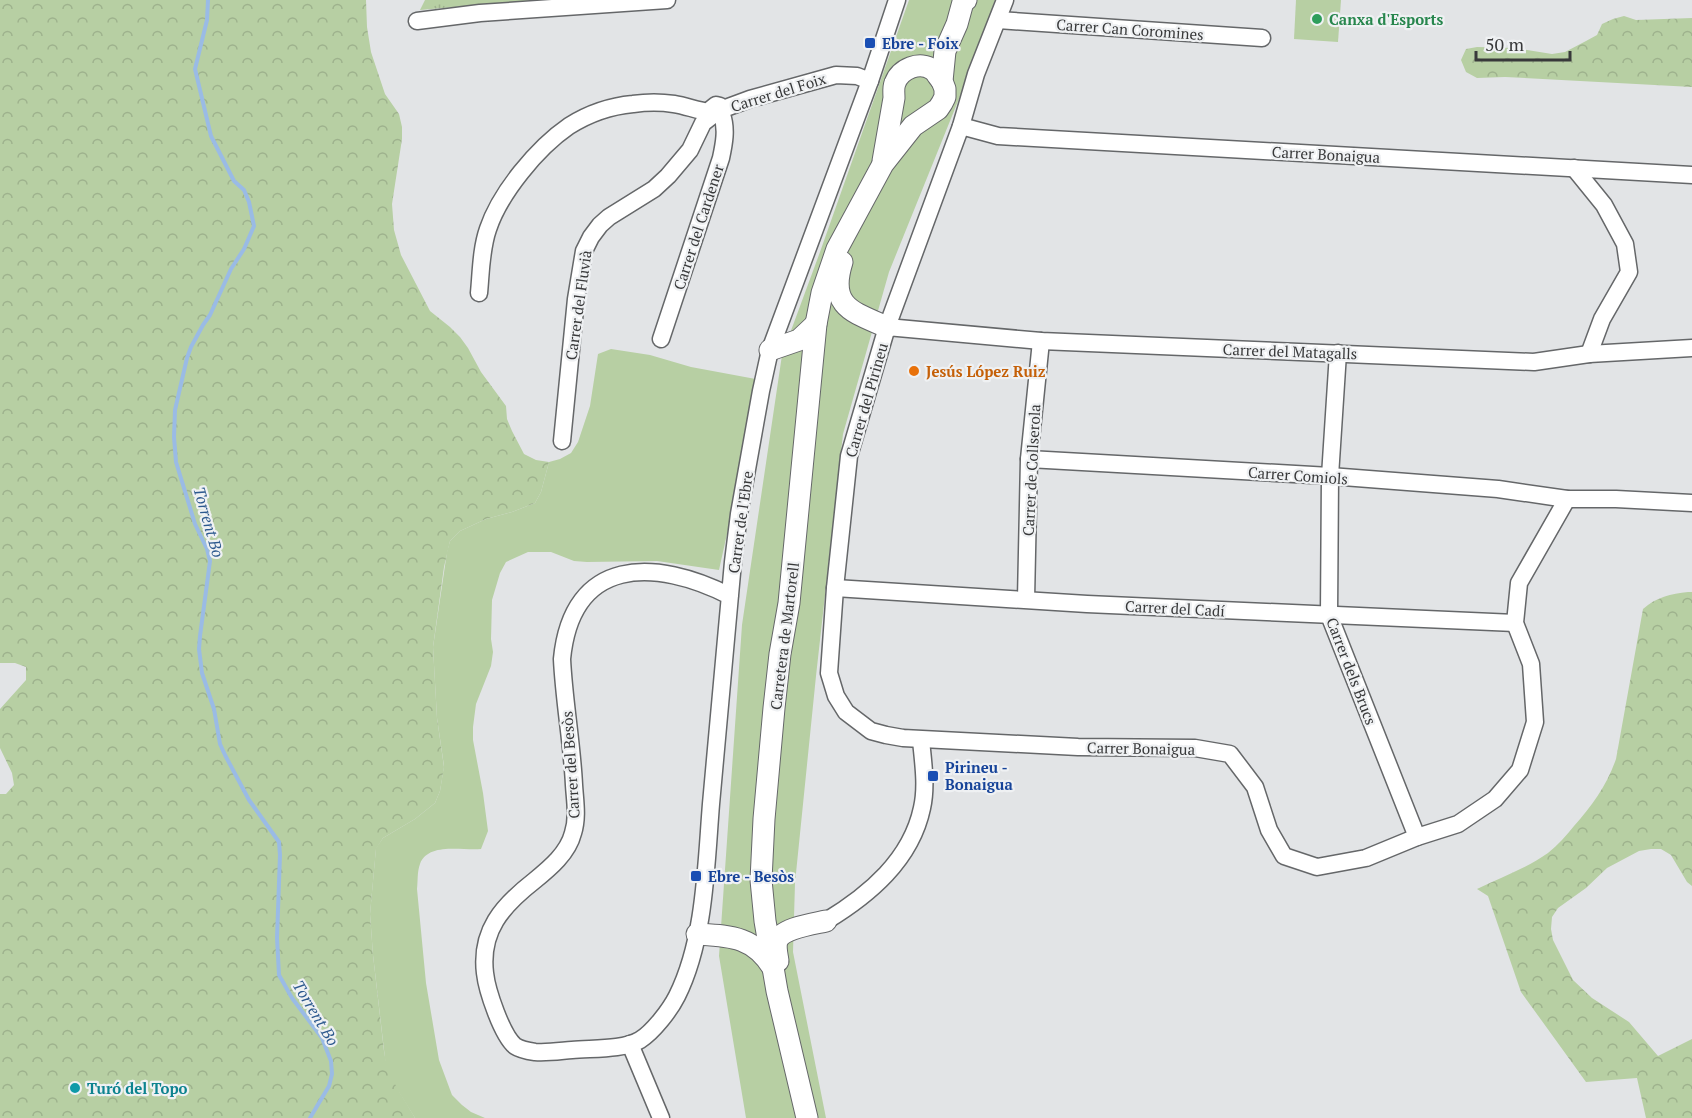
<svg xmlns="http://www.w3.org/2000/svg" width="1692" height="1118" font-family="'PT Serif',serif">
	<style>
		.grass { fill: #b7cfa3 }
		.forest { fill: url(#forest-crowns) }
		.park { fill: url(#park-tufts) }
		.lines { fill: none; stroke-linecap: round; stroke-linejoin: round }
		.stream { stroke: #9abbe5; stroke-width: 4 }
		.minor-casing { stroke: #656769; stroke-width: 19 }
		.major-casing { stroke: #656769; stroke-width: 23 }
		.minor { stroke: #fff; stroke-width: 16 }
		.major { stroke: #fff; stroke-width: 21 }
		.leisure-dot { fill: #2e9e5b; stroke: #eff1f3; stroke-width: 2 }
		.transit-dot { fill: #1a4fb4; stroke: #eff1f3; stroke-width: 2 }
		.food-dot { fill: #e8710a; stroke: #eff1f3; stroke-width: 2 }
		.culture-dot { fill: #0f9aa8; stroke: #eff1f3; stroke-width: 2 }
		.labels { text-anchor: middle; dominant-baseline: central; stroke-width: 4.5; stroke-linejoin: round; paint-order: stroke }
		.leisure-label { font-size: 15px; font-weight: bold; fill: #27864d; stroke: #eff1f3; text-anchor: start }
		.street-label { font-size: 15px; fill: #38393a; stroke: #eff1f3 }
		.transit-label { font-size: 15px; font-weight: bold; fill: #164399; stroke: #eff1f3; text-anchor: start }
		.food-label { font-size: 15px; font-weight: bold; fill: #c56008; stroke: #eff1f3; text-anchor: start }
		.culture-label { font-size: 15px; font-weight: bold; fill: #0d838f; stroke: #eff1f3; text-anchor: start }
		.water-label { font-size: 16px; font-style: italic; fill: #2d598e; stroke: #eff1f3 }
	</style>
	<defs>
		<pattern id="forest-crowns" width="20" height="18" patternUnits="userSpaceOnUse" patternTransform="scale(1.5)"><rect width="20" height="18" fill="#b7cfa3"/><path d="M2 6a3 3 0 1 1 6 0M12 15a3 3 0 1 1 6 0" fill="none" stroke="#9eb28d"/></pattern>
		<pattern id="park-tufts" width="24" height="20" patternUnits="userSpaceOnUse" patternTransform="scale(1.5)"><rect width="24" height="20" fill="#b7cfa3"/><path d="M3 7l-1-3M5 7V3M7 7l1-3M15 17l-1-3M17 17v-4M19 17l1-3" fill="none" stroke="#9eb28d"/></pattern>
	</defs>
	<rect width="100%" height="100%" fill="#e2e4e6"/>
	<!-- grass -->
	<g class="grass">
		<polygon points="909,0 995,0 973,64 889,272 843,434 816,676 795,883 793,952 826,1118 746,1118 719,956 742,625 782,355 820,252"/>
		<polygon points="1296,0 1341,0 1338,42 1294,39"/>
		<path d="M611 349 650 355 691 367 761 380 719 570 657 561 587 562 574 561 551 552H528L506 562 500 573 492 600 491 639 493 652 491 666 476 704 473 727V740L483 793 488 831 481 849C463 851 428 842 420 864 417 872 418 881 417 889L426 983 439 1060 452 1095 462 1105 471 1112 485 1118H415L392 1081 386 1067 373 955 370 914 376 848 383 838 415 819 435 803 440 791 444 766 437 718 433 647 447 552 450 541 460 531 486 519 512 512 535 503 541 492 549 462 560 459 571 453 578 442 590 406 598 354Z"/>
	</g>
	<!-- forest -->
	<g class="forest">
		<path d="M0 0H366L367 27 371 52 385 94 399 114 402 127V139L392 204 394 230 401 255 430 311 450 327 460 337 468 348 481 372 506 406 507 419 512 431 524 454 536 460 549 462 541 492 535 503 512 512 486 519 460 531 450 541 444 567 433 647 437 718 444 767 440 791 435 803 415 819 383 838 376 849 370 914 373 955 384 1051C388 1079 402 1094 415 1118H0V794H6L14 785 12 773 0 748V709L26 680V667L15 663H0Z"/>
		<polygon points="1624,16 1636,20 1692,18 1692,87 1505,77 1477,78 1466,72 1461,60 1466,49 1477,47 1515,48 1552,54 1565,52 1586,41 1597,35 1602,24 1613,19"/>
		<path d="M1688 592H1692V886L1687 882 1671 855 1661 849H1651L1639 851 1607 868 1586 888 1558 908 1552 917 1551 929 1553 940 1573 980 1592 998 1629 1022 1658 1056 1692 1039V1118H1646L1637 1078 1586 1082 1521 992 1488 896 1477 889C1501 877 1527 868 1548 853 1558 845 1566 836 1574 826 1592 806 1607 785 1616 759L1643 609C1656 597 1671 594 1688 592Z"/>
	</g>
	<!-- park -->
	<polygon class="park" points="425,0 538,0 420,10"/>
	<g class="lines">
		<!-- stream -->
		<polyline class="stream" points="208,0 207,20 195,69 211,136 234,181 244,190 249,202 254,226 244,249 231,269 210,315 203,325 191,347 187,358 175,410 174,437 176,462 195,524 207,549 210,561 200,636 199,649 202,673 214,709 220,744 225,755 249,800 279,842 280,855 277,938 279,975 292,998 322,1038 331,1061 332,1074 329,1086 310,1118"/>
		<defs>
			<g id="minor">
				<polyline points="1005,0 976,74 961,126 887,327 849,456 835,588 829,673 836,696 846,712 871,731 886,735 903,738 1078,747 1195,748 1230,754 1255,787 1269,830 1284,856 1317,867 1366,858 1417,837 1458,824 1495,799 1520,770 1535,722 1531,664 1515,623 1519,583 1567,499"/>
				<polyline points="998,20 1262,38"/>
				<polyline points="417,21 480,13 667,0"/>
				<polyline points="711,109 716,105 720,106 723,109 750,99 836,75 857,76 870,81"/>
				<polyline points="961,126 998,136 1692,175"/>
				<polyline points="1574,168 1604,205 1625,244 1629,272 1602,319 1589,354"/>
				<path d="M479 293C481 272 481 249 488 229 500 193 537 148 569 126 588 114 611 106 633 104 647 102 661 102 674 104 687 106 698 111 710 112"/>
				<polyline points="887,327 1041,341 1534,362 1589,354 1692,348"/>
				<path d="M661 339 721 158C724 144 727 129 722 115"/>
				<polyline points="1338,353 1330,476 1329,615 1417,837"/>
				<polyline points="562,441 576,299 584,251 591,237 600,225 609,217 654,189 668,176 690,150 703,123 712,116"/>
				<polyline points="1029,459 1330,476 1498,489 1567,499 1616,499 1692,503"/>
				<polyline points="835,588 1087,604 1515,623"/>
				<path d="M730 596C655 558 572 556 562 659 564 701 572 743 574 785 575 801 578 817 573 833 568 853 550 868 534 881 502 906 480 931 485 973 487 991 502 1035 515 1046 521 1050 528 1051 535 1052 547 1053 560 1051 572 1050 592 1048 623 1050 640 1040 653 1032 670 1010 677 996 705 940 706 866 711 804 718 724 725 643 733 562L739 514 761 391 770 350 870 81 897 0"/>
				<polyline points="1026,599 1029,459 1041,341"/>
				<path d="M826 921C869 895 911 860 922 808 927 786 923 762 921 740"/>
				<polyline points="630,1044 661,1118"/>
			</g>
			<g id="major">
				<path d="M883 161 894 98C894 93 893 88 895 83 900 69 920 60 933 70 936 72 939 78 942 81"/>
				<path d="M842 262C828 307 853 312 887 327"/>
				<polyline points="770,350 799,340 816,324"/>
				<path d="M697 934C729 936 754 936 773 968"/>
				<path d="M778 961C777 954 775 947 777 941 782 928 813 924 826 921"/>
				<polyline points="807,1118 777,991 765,921 761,880 764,819 774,708 780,654 789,603 816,324 822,293 837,249 883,164 913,126 938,109 942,103 945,97 945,89 942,81 945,51 957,24 963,2 966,0"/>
			</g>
		</defs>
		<!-- minor casing -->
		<use href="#minor" class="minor-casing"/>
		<!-- major casing -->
		<use href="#major" class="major-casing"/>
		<!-- minor -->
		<use href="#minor" class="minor"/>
		<!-- major -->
		<use href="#major" class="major"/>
	</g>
	<!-- markers -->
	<circle class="leisure-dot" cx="1317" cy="19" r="6"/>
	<g class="transit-dot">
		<rect x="864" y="37" width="12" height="12" rx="3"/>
		<rect x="927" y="770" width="12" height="12" rx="3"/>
		<rect x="690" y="870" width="12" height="12" rx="3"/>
	</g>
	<circle class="food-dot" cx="914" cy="371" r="6"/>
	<circle class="culture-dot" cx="75" cy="1088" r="6"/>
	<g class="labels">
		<!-- leisure labels -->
		<g class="leisure-label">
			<text x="1329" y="19">Canxa d'Esports</text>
		</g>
		<!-- street labels -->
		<g class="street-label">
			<text transform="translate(1130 29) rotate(4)">Carrer Can Coromines</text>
			<text transform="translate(778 92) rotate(-17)">Carrer del Foix</text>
			<text transform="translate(1326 154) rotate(3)">Carrer Bonaigua</text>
			<text transform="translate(698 227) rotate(-72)">Carrer del Cardener</text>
			<text transform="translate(578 305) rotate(-82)">Carrer del Fluvià</text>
			<text transform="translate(1290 351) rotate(2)">Carrer del Matagalls</text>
			<text transform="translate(866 400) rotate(-74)">Carrer del Pirineu</text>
			<text transform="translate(1031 470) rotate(-87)">Carrer de Collserola</text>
			<text transform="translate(1298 475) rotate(4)">Carrer Comiols</text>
			<text transform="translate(740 522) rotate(-82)">Carrer de l'Ebre</text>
			<text transform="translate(1175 608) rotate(3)">Carrer del Cadí</text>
			<text transform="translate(784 636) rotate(-83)">Carretera de Martorell</text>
			<text transform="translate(1352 671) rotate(69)">Carrer dels Brucs</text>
			<text transform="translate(1141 748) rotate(1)">Carrer Bonaigua</text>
			<text transform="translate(570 765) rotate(-94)">Carrer del Besòs</text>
		</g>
		<!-- transit labels -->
		<g class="transit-label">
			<text x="882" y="43">Ebre - Foix</text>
			<text x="945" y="767">Pirineu -<tspan x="945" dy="17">Bonaigua</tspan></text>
			<text x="708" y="876">Ebre - Besòs</text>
		</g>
		<!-- food labels -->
		<g class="food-label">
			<text x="926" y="371">Jesús López Ruiz</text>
		</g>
		<!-- culture labels -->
		<g class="culture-label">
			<text x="87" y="1088">Turó del Topo</text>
		</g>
		<!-- water labels -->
		<g class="water-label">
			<text transform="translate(209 522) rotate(74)">Torrent Bo</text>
			<text transform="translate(316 1013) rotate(59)">Torrent Bo</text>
		</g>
	</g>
	<!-- scale -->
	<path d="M1476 51v9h94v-9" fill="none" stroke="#38393a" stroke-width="3"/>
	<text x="1485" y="51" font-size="18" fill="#38393a" stroke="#eff1f3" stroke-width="4.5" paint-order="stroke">50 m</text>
</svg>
